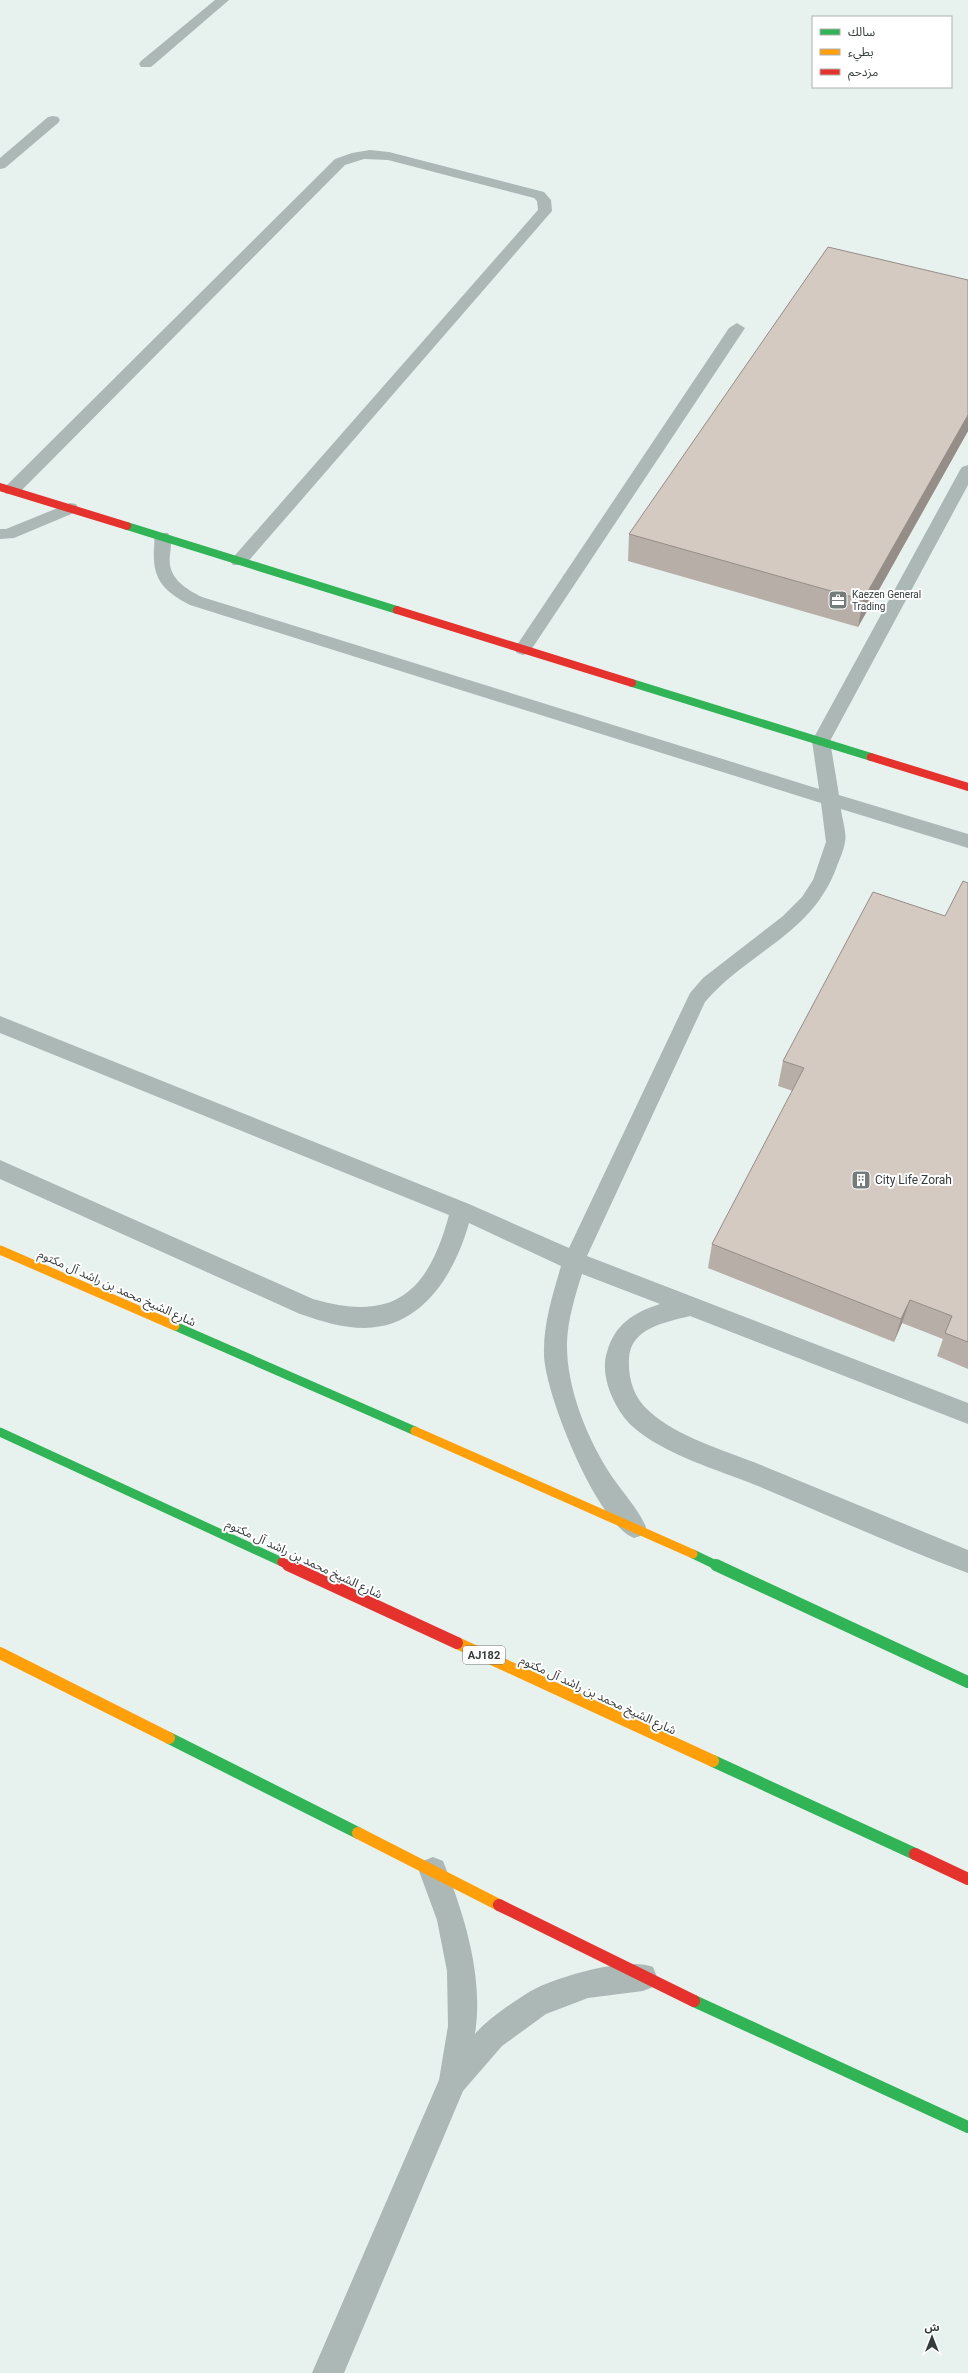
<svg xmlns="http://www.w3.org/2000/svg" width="968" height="2373" font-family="Roboto,'Noto Sans Arabic',sans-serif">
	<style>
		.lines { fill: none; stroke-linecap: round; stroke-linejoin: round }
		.lane { fill: #abb8b5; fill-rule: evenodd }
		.street { fill: #abb8b5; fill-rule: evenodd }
		.fast-far2 { stroke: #30b455; stroke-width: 8 }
		.fast-far1 { stroke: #30b455; stroke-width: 9 }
		.fast { stroke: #30b455; stroke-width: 12 }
		.slow-far1 { stroke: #ff9f0a; stroke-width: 9 }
		.slow { stroke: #ff9f0a; stroke-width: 12 }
		.jam-far2 { stroke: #e5322d; stroke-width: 8 }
		.jam-far1 { stroke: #e5322d; stroke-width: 9 }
		.jam { stroke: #e5322d; stroke-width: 12 }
		.wall { fill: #b7aea7 }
		.shaded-wall { fill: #958d88 }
		.building { fill: #d5cac2; stroke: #958d88 }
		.labels { text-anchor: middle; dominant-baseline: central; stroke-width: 4; stroke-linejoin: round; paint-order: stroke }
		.far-poi-label { font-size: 10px; fill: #343c3b; stroke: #fff; text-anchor: start }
		.shield { fill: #fff; stroke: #717676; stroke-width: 1 }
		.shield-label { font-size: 11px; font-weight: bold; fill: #343c3b }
		.poi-label { font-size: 12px; fill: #343c3b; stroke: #fff; text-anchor: start }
		.street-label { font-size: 12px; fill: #343c3b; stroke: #fff }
	</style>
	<rect width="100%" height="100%" fill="#e7f2ef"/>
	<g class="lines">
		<!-- lane -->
		<g class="lane">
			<polygon points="215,0 229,0 151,67 141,67 139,64 141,61"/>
			<polygon points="53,116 58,117 60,120 58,123 5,168 0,169 0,158 48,117"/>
			<polygon points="370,150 389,152 544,192 551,200 552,211 245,565 233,565 230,561 538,210 537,201 534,198 388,160 364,159 345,165 18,494 6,494 4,490 6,486 335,159 352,153"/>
			<polygon points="737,323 745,328 529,653 523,655 517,653 514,649 517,645 729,328"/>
			<path d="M968 465V485L830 741 839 795 968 834V848L841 809C842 819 847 833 845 842 844 850 840 858 837 866 813 934 749 951 705 1002L587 1256 968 1403V1424L690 1316C666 1322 630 1328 629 1359 628 1379 634 1398 649 1411 677 1437 726 1451 761 1465 830 1493 899 1522 968 1550V1573C897 1547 828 1515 758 1486 719 1470 664 1455 632 1426 615 1410 599 1376 607 1352 615 1324 633 1313 660 1304L582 1274C575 1296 568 1319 567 1342 566 1385 585 1433 607 1469 619 1489 637 1506 646 1527L643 1535 634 1538C597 1524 545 1394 544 1355 543 1324 553 1294 561 1266L469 1223C455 1273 423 1327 365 1328 342 1328 321 1321 300 1314L0 1179V1160L313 1299C395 1323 428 1292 449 1215L0 1033V1016L469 1204 569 1248 690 993 703 978 783 916 802 897 813 880 826 842 821 803 190 605C163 591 152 579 154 548 155 543 153 538 156 533H168C172 540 171 547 170 555 167 577 184 588 202 597L819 789 812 741 960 470 962 467Z"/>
			<polygon points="70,503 76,504 78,508 76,512 14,538 0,539 0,529 6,529"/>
		</g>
		<!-- street -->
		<path class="street" d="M433 1857 443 1861C464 1914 484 1976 475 2034 489 2018 509 2005 526 1994 550 1978 627 1956 653 1967L657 1977 653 1987 643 1991 588 1998 546 2014 502 2046 463 2091 344 2373H312L439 2080 448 2026 447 1971 437 1920 419 1871 423 1861Z"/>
		<!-- fast-far2 -->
		<g class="fast-far2">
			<polyline points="127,526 397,610"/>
			<polyline points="632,683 871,757"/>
		</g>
		<!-- fast-far1 -->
		<g class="fast-far1">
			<polyline points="175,1326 415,1431"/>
			<polyline points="0,1432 282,1562"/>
			<polyline points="693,1554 718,1566"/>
		</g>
		<!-- fast -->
		<g class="fast">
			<polyline points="716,1565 968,1682"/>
			<polyline points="169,1738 358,1833"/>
			<polyline points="713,1761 915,1854"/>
			<polyline points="694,2001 968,2127"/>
		</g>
		<!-- slow-far1 -->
		<g class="slow-far1">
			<polyline points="0,1250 175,1326"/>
			<polyline points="415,1431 693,1554"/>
		</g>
		<!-- slow -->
		<g class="slow">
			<polyline points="457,1643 713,1761"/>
			<polyline points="0,1653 169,1738"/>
			<polyline points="358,1833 499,1905"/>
		</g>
		<!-- jam-far2 -->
		<g class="jam-far2">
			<polyline points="0,487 127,526"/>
			<polyline points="397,610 632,683"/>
			<polyline points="871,757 968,787"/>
		</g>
		<!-- jam-far1 -->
		<polyline class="jam-far1" points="282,1562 290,1566"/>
		<!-- jam -->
		<g class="jam">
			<polyline points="288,1565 457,1643"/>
			<polyline points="915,1854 968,1879"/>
			<polyline points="499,1905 694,2001"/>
		</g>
	</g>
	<!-- wall -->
	<g class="wall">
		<polygon points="968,280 968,431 858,627 628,561 629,534"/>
		<polygon points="968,883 968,1369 937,1356 943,1339 902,1323 894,1342 708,1268 712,1244 793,1091 778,1086 783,1061 945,916"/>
	</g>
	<!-- shaded-wall -->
	<g class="shaded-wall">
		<polygon points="968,415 968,431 858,627 863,600"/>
		<polygon points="910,1300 902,1323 894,1342 901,1319"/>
	</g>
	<!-- building -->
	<g class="building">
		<polygon points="828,247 968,280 968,415 863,600 629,534"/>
		<polygon points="963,881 968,883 968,1342 945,1333 952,1316 910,1300 901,1319 712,1244 804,1068 783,1061 873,892 945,916"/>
	</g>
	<!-- icons -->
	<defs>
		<symbol id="office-square" viewBox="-11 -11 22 22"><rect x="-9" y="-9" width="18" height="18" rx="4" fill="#737c7a" stroke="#fff"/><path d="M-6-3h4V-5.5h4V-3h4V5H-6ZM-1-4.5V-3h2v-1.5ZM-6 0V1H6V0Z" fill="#fff"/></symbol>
		<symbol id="building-square" viewBox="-11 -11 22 22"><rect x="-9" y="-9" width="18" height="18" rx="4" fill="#737c7a" stroke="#fff"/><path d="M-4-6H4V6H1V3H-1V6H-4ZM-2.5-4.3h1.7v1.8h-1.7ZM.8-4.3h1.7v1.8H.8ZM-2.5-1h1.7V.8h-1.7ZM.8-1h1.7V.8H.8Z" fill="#fff"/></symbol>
	</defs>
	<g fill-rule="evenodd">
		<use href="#office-square" x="827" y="589" width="22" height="22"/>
		<use href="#building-square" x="850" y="1169" width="22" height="22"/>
	</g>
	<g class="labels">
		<!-- far-poi labels -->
		<g class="far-poi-label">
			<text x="852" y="594">Kaezen General<tspan x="852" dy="12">Trading</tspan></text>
		</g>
		<!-- shield labels -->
		<rect class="shield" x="463" y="1646" width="42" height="18" rx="3"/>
		<g class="shield-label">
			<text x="484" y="1655">AJ182</text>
		</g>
		<!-- poi labels -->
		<g class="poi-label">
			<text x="875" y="1180">City Life Zorah</text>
		</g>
		<!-- street labels -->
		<g class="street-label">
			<text transform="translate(117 1288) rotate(24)">شارع الشيخ محمد بن راشد آل مكتوم</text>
			<text transform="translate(304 1559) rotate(25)">شارع الشيخ محمد بن راشد آل مكتوم</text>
			<text transform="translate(598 1695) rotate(25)">شارع الشيخ محمد بن راشد آل مكتوم</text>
		</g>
	</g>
	<!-- legend -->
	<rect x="812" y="16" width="140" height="72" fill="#ffffff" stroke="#aeb1b1"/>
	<rect x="820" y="29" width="20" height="6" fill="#30b455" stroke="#aeb1b1"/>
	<text x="848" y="36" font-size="12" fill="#343c3b">سالك</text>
	<rect x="820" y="49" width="20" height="6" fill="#ff9f0a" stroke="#aeb1b1"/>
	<text x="848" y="56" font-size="12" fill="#343c3b">بطيء</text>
	<rect x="820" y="69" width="20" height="6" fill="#e5322d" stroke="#aeb1b1"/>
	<text x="848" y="76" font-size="12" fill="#343c3b">مزدحم</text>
	<!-- north arrow -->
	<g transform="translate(932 2337)" stroke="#ffffff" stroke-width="3" paint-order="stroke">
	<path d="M0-3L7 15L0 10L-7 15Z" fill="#343c3b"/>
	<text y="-6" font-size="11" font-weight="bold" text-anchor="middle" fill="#343c3b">ش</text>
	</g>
</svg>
